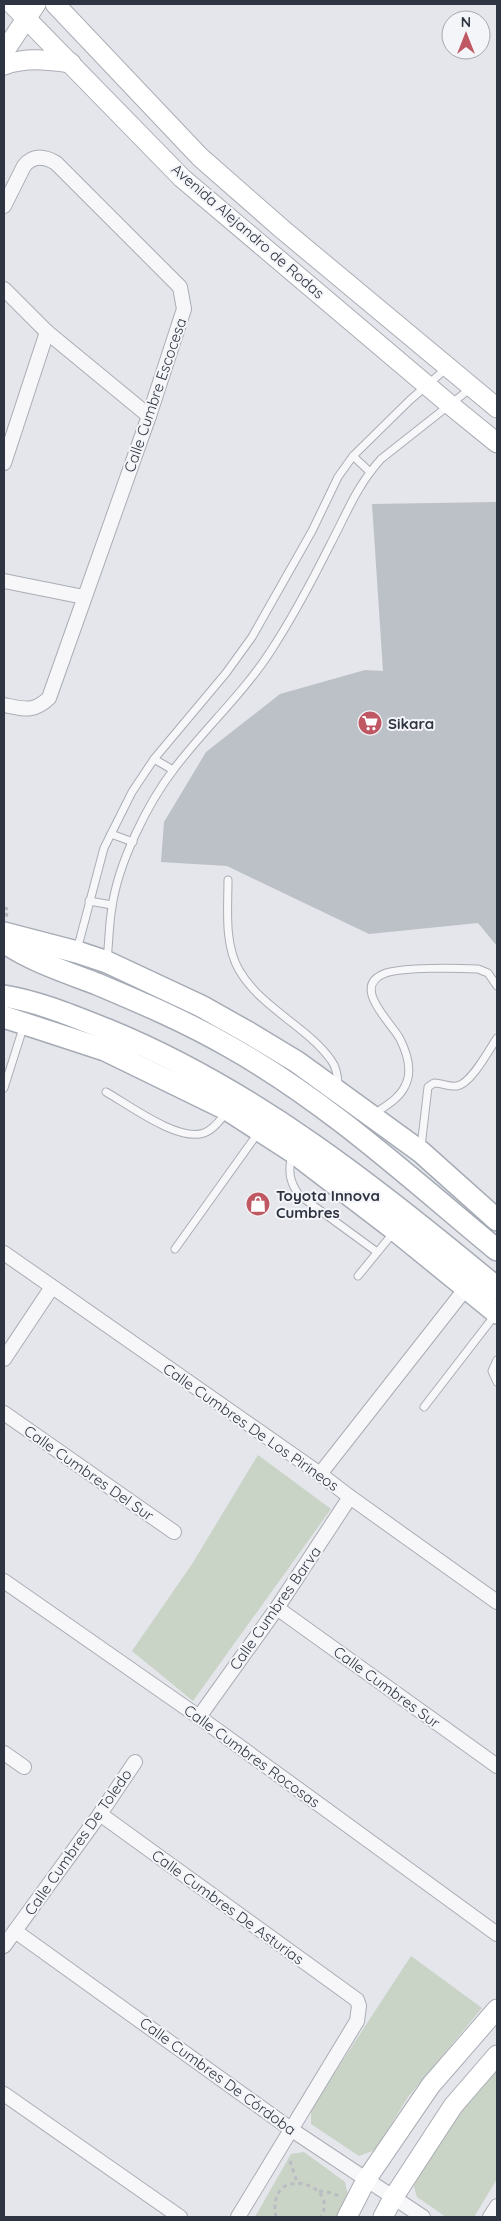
<svg xmlns="http://www.w3.org/2000/svg" width="501" height="2221" font-family="Quicksand,sans-serif">
	<style>
		.green { fill: #c9d3c6 }
		.building { fill: #bcc0c7 }
		.lines { fill: none; stroke-linecap: round; stroke-linejoin: round }
		.lane-casing { stroke: #aaadb5; stroke-width: 9 }
		.street-casing { stroke: #aaadb5; stroke-width: 16 }
		.secondary-casing { stroke: #aaadb5; stroke-width: 21 }
		.primary-casing { stroke: #a5abb5; stroke-width: 24 }
		.path { stroke: #bbbcc2; stroke-width: 3; stroke-dasharray: 4 4; stroke-linecap: butt }
		.lane { stroke: #f7f7f9; stroke-width: 7 }
		.street { stroke: #f7f7f9; stroke-width: 14 }
		.secondary { stroke: #fff; stroke-width: 19 }
		.primary { stroke: #fff; stroke-width: 21 }
		.labels { text-anchor: middle; dominant-baseline: central; stroke-width: 4; stroke-linejoin: round; paint-order: stroke }
		.street-label { font-size: 15px; fill: #2e3441; stroke: #f4f5f8 }
		.poi-label { font-size: 15px; font-weight: bold; fill: #2e3441; stroke: #f4f5f8; text-anchor: start }
	</style>
	<rect width="100%" height="100%" fill="#e4e6eb"/>
	<!-- green -->
	<g class="green">
		<polygon points="258,1455 331,1509 193,1701 132,1651 192,1564"/>
		<polygon points="411,1956 482,2008 408,2097 375,2150 359,2156 311,2124 311,2109"/>
		<polygon points="497,2063 497,2179 474,2217 446,2217 417,2197 413,2183 439,2137"/>
		<polygon points="304,2152 345,2182 348,2196 336,2217 255,2217 291,2154"/>
	</g>
	<!-- building -->
	<polygon class="building" points="497,502 497,946 478,923 369,934 227,866 161,862 164,822 206,752 280,694 365,670 383,671 372,504"/>
	<g class="lines">
		<defs>
			<g id="lane">
				<polyline points="353,456 370,472"/>
				<polyline points="154,759 173,770"/>
				<polyline points="111,834 133,842"/>
				<path d="M228 880C228 908 224 944 239 970 261 1008 308 1027 331 1060 337 1068 338 1077 338 1086"/>
				<polyline points="89,901 112,905"/>
				<polyline points="77,950 104,848 132,792 154,759 226,673 252,637 312,531 338,477 353,456 410,400 448,367"/>
				<path d="M107 960C109 942 109 924 112 907 118 864 147 804 174 769 205 728 244 693 272 649 294 615 313 579 331 543 348 511 356 487 381 459L471 388"/>
				<polyline points="4,1088 24,1025"/>
				<path d="M106 1092C129 1105 178 1142 204 1133 213 1130 220 1120 226 1113"/>
				<path d="M374 1114C385 1106 399 1099 405 1086 413 1071 407 1053 400 1039 392 1023 349 986 386 973 405 967 456 968 478 969L488 973 497 986"/>
				<path d="M421 1147 428 1087 434 1083C441 1083 450 1087 457 1086 471 1084 489 1050 497 1038"/>
				<path d="M292 1154C288 1171 289 1181 299 1195L377 1252"/>
				<polyline points="175,1249 258,1133"/>
				<polyline points="358,1276 394,1232"/>
				<polyline points="497,1360 492,1371 497,1382"/>
				<polyline points="424,1407 495,1315"/>
			</g>
			<g id="street">
				<path d="M4 206 24 166C33 155 44 156 56 163L180 287 184 309 149 416 49 698C33 713 24 709 4 705"/>
				<polyline points="4,289 47,332 149,416"/>
				<polyline points="4,463 47,332"/>
				<polyline points="4,581 84,597"/>
				<polyline points="4,1253 320,1474 350,1497 497,1602"/>
				<polyline points="4,1359 52,1287"/>
				<polyline points="4,1413 174,1532"/>
				<polyline points="320,1474 466,1288"/>
				<polyline points="4,1581 199,1717 497,1934"/>
				<polyline points="277,1608 497,1766"/>
				<polyline points="199,1717 277,1608 350,1497"/>
				<polyline points="4,1753 24,1767"/>
				<polyline points="100,1814 357,2000 359,2006 357,2021 238,2217"/>
				<polyline points="15,1931 292,2130 423,2217"/>
				<polyline points="4,1946 100,1814 135,1762"/>
				<polyline points="4,2094 180,2217"/>
				<polyline points="490,2217 497,2206"/>
			</g>
			<g id="secondary">
				<polyline points="12,4 182,178 449,404 497,443"/>
				<polyline points="55,4 200,157 282,229 497,408"/>
				<polyline points="4,52 36,4"/>
				<path d="M4 65C27 57 47 60 71 63"/>
				<polyline points="347,2217 366,2180 431,2085 497,2009"/>
				<polyline points="383,2217 393,2198 453,2106 497,2055"/>
			</g>
			<g id="primary">
				<polyline points="4,933 77,952 107,962 201,1006 249,1033 297,1062 421,1152 497,1220"/>
				<path d="M4 942C31 961 66 972 97 984 142 1003 187 1022 230 1047 328 1102 411 1179 497 1250"/>
				<path d="M4 996C40 1002 73 1016 108 1030 254 1090 377 1188 497 1288"/>
				<polyline points="4,1017 105,1050 228,1110 293,1152 395,1230 497,1313"/>
			</g>
		</defs>
		<!-- lane casing -->
		<use href="#lane" class="lane-casing"/>
		<!-- street casing -->
		<use href="#street" class="street-casing"/>
		<!-- secondary casing -->
		<use href="#secondary" class="secondary-casing"/>
		<!-- primary casing -->
		<use href="#primary" class="primary-casing"/>
		<!-- path -->
		<g class="path">
			<polyline points="4,908 8,909 6,917"/>
			<polyline points="290,2161 297,2182"/>
			<polyline points="319,2191 332,2193 339,2196"/>
			<path d="M276 2217C265 2163 341 2182 321 2217"/>
		</g>
		<!-- lane -->
		<use href="#lane" class="lane"/>
		<!-- street -->
		<use href="#street" class="street"/>
		<!-- secondary -->
		<use href="#secondary" class="secondary"/>
		<!-- primary -->
		<use href="#primary" class="primary"/>
	</g>
	<!-- icons -->
	<defs>
		<symbol id="supermarket-disc" viewBox="-11 -11 22 22"><circle r="9.5" fill="#c05864" stroke="#f4f5f8"/><path d="M-6-5.5h2.5l.6 2H6L4.5 2H-2.5L-4.4-4H-6ZM-1.5 3.2a1.3 1.3 0 1 0 .1 0ZM3 3.2a1.3 1.3 0 1 0 .1 0Z" fill="#fff"/></symbol>
		<symbol id="shop-disc" viewBox="-11 -11 22 22"><circle r="9.5" fill="#c05864" stroke="#f4f5f8"/><path d="M-5-2.5h2.3a2.7 3.5 0 0 1 5.4 0H5L5.5 6h-11ZM-1.5-2.5h3a1.5 2.3 0 0 0-3 0Z" fill="#fff"/></symbol>
	</defs>
	<g fill-rule="evenodd">
		<use href="#supermarket-disc" x="356" y="709" width="28" height="28"/>
		<use href="#shop-disc" x="244" y="1190" width="28" height="28"/>
	</g>
	<g class="labels">
		<!-- street labels -->
		<g class="street-label">
			<text transform="translate(248 231) rotate(41)">Avenida Alejandro de Rodas</text>
			<text transform="translate(155 395) rotate(-71)">Calle Cumbre Escocesa</text>
			<text transform="translate(251 1427) rotate(35)">Calle Cumbres De Los Pirineos</text>
			<text transform="translate(89 1473) rotate(35)">Calle Cumbres Del Sur</text>
			<text transform="translate(275 1608) rotate(-55)">Calle Cumbres Barva</text>
			<text transform="translate(387 1687) rotate(36)">Calle Cumbres Sur</text>
			<text transform="translate(252 1756) rotate(36)">Calle Cumbres Rocosas</text>
			<text transform="translate(78 1842) rotate(-55)">Calle Cumbres De Toledo</text>
			<text transform="translate(228 1907) rotate(36)">Calle Cumbres De Asturias</text>
			<text transform="translate(218 2076) rotate(36)">Calle Cumbres De Córdoba</text>
		</g>
		<!-- poi labels -->
		<g class="poi-label">
			<text x="388" y="723">Sikara</text>
			<text x="276" y="1195">Toyota Innova<tspan x="276" dy="17">Cumbres</tspan></text>
		</g>
	</g>
	<!-- border -->
	<rect width="501" height="2221" fill="none" stroke="#2e3441" stroke-width="10"/>
	<!-- north arrow -->
	<g transform="translate(466 35)"><circle r="24" fill="#f4f5f8" stroke="#a5a8af"/>
	<path d="M0-4L9 19L0 12L-9 19Z" fill="#c05864"/>
	<text y="-8" font-size="14" font-weight="bold" text-anchor="middle" fill="#2e3441">N</text>
	</g>
</svg>
